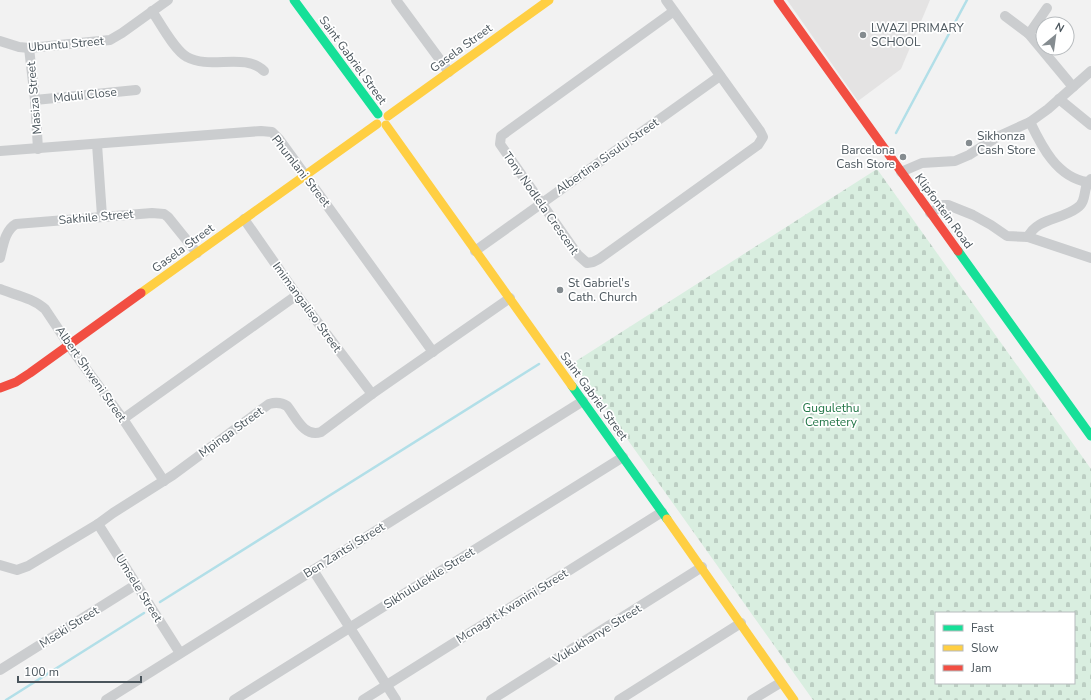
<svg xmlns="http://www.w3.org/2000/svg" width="1091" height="700" font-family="'Nunito Sans',sans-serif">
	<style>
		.education { fill: #e4e3e3 }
		.cemetery { fill: url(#cemetery-stones); fill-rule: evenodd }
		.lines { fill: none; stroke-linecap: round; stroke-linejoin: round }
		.stream { stroke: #b2dfe8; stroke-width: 2.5 }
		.street { stroke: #cbcdcf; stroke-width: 10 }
		.fast { stroke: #16e098; stroke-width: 9 }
		.slow { stroke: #ffcf43; stroke-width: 9 }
		.jam { stroke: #f24e42; stroke-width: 9 }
		.poi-dot { fill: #858c90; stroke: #fff; stroke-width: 1.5 }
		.labels { text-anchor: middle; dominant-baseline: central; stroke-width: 3.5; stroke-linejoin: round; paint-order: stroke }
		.poi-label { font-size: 12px; fill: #4a555c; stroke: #fff; text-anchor: start }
		.street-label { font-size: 12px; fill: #4a555c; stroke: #fff }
		.park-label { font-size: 12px; fill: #227647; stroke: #fff }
	</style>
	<defs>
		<pattern id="cemetery-stones" width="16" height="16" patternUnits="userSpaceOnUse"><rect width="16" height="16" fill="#d9eee0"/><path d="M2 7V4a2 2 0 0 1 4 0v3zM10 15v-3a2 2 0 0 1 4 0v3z" fill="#bccec3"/></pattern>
	</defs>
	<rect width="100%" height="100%" fill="#f2f2f2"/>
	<!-- education -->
	<polygon class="education" points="787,0 930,0 901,69 858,101"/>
	<!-- cemetery -->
	<path class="cemetery" d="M877 169 1091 469V700H813L573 363ZM936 613H1074V683H936Z"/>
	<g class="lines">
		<!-- stream -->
		<g class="stream">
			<polyline points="896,133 967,0"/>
			<polyline points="160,602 539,364"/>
			<polyline points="6,700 144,613"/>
		</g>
		<!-- street -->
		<g class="street">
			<polyline points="396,0 449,72"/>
			<polyline points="666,0 760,131 763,137 758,145 599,259 593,262 587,263 578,255 500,144 501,136 674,11"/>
			<path d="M152 11C160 23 175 51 187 57 210 70 245 52 264 71"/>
			<polyline points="1005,16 1029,34 1073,87"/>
			<polyline points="1029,34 1047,8"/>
			<polyline points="0,41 19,47 29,48 110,40 122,33 168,0"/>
			<polyline points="29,48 35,100 38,149"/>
			<polyline points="1059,99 1091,125"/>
			<polyline points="35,100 136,90"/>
			<path d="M1030 122C1042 147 1057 177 1087 182"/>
			<polyline points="97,144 102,216"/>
			<polyline points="0,151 261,131 272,132 279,139 433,352"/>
			<polyline points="901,172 922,163 955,161 969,155 997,137 1030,122 1048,109 1091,71"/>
			<path d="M930 213 943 205H948L973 215 991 225 1007 236 1028 237C1037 218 1061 220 1077 208 1088 201 1082 186 1091 179"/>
			<polyline points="244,219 297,295 372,394"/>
			<polyline points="1028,237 1091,258"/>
			<polyline points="475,251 720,76"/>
			<path d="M0 258C3 246 5 230 16 224L152 213 164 214 168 217 197 253"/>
			<path d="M0 289C15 295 33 298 45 309L73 351 123 419 164 481"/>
			<polyline points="123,419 297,295"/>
			<polyline points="98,524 180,653"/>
			<path d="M0 565 17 570 28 566 98 524 113 513 173 475 269 404C276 402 281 402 287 406 296 417 304 438 321 432L372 394 510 298"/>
			<polyline points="313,570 396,700"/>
			<polyline points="0,670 137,584"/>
			<polyline points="106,700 583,401"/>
			<polyline points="234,700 623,457"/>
			<polyline points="363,700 662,512"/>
			<polyline points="491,700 702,567"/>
			<polyline points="619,700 741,623"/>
			<polyline points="752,700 780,683"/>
		</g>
		<!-- fast -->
		<g class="fast">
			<polyline points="294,0 378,114"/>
			<polyline points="958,251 1091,436"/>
			<polyline points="572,386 667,519"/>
		</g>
		<!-- slow -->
		<g class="slow">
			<polyline points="388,116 549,0"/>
			<polyline points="386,125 572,386"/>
			<polyline points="141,293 377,124"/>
			<polyline points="667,519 794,700"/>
		</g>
		<!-- jam -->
		<g class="jam">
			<polyline points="778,0 958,251"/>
			<polyline points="0,388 16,382 30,373 141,293"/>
		</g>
	</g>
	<!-- markers -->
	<g class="poi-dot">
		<circle cx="863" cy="35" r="4"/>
		<circle cx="969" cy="143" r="4"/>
		<circle cx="903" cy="157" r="4"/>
		<circle cx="560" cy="290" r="4"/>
	</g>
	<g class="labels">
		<!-- poi labels -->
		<g class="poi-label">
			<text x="871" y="28">LWAZI PRIMARY<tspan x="871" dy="14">SCHOOL</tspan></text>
			<text x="977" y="136">Sikhonza<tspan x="977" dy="14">Cash Store</tspan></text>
			<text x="895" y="150" text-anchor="end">Barcelona<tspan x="895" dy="14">Cash Store</tspan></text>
			<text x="568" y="283">St Gabriel's<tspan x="568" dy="14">Cath. Church</tspan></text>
		</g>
		<!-- street labels -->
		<g class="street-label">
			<text transform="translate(66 44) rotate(-5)">Ubuntu Street</text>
			<text transform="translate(461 48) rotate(-36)">Gasela Street</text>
			<text transform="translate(353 60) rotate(54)">Saint Gabriel Street</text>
			<text transform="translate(85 95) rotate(-6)">Mduli Close</text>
			<text transform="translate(34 98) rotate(-95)">Masiza Street</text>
			<text transform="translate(607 156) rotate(-35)">Albertina Sisulu Street</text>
			<text transform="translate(301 171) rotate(52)">Phumlani Street</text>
			<text transform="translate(541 203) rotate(55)">Tony Nodlela Crescent</text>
			<text transform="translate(944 211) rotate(54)">Klipfontein Road</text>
			<text transform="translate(96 217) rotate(-5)">Sakhile Street</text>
			<text transform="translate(183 248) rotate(-36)">Gasela Street</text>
			<text transform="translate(307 307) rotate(54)">Imimangaliso Street</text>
			<text transform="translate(91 374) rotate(55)">Albert Shweni Street</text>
			<text transform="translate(594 396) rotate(54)">Saint Gabriel Street</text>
			<text transform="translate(231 432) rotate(-36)">Mpinga Street</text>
			<text transform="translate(344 550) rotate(-32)">Ben Zantsi Street</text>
			<text transform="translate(429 578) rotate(-32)">Sikhululekile Street</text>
			<text transform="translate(139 588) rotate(58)">Umsele Street</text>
			<text transform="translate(512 606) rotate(-32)">Mcnaght Kwanini Street</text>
			<text transform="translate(69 627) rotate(-32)">Mseki Street</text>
			<text transform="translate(597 634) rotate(-32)">Vukukhanye Street</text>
		</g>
		<!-- park labels -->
		<g class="park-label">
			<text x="831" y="408">Gugulethu<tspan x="831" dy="14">Cemetery</tspan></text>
		</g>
	</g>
	<!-- legend -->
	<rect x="935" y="612" width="140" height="72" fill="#ffffff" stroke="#b7bbbe"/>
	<rect x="943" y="625" width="20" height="6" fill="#16e098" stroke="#b7bbbe"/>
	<text x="971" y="632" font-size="12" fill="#4a555c">Fast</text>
	<rect x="943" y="645" width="20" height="6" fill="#ffcf43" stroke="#b7bbbe"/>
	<text x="971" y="652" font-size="12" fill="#4a555c">Slow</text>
	<rect x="943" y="665" width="20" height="6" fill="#f24e42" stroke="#b7bbbe"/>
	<text x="971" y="672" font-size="12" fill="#4a555c">Jam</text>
	<!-- north arrow -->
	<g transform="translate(1055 36) rotate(29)"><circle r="19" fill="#ffffff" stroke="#b7bbbe"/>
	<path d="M0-3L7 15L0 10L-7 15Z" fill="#858c90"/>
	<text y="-6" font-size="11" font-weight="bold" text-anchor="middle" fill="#4a555c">N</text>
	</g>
	<!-- scale -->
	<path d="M18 676v6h123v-6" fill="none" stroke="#4a555c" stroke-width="2"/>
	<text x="24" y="676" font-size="12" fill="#4a555c" stroke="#ffffff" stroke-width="3" paint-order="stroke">100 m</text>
</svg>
